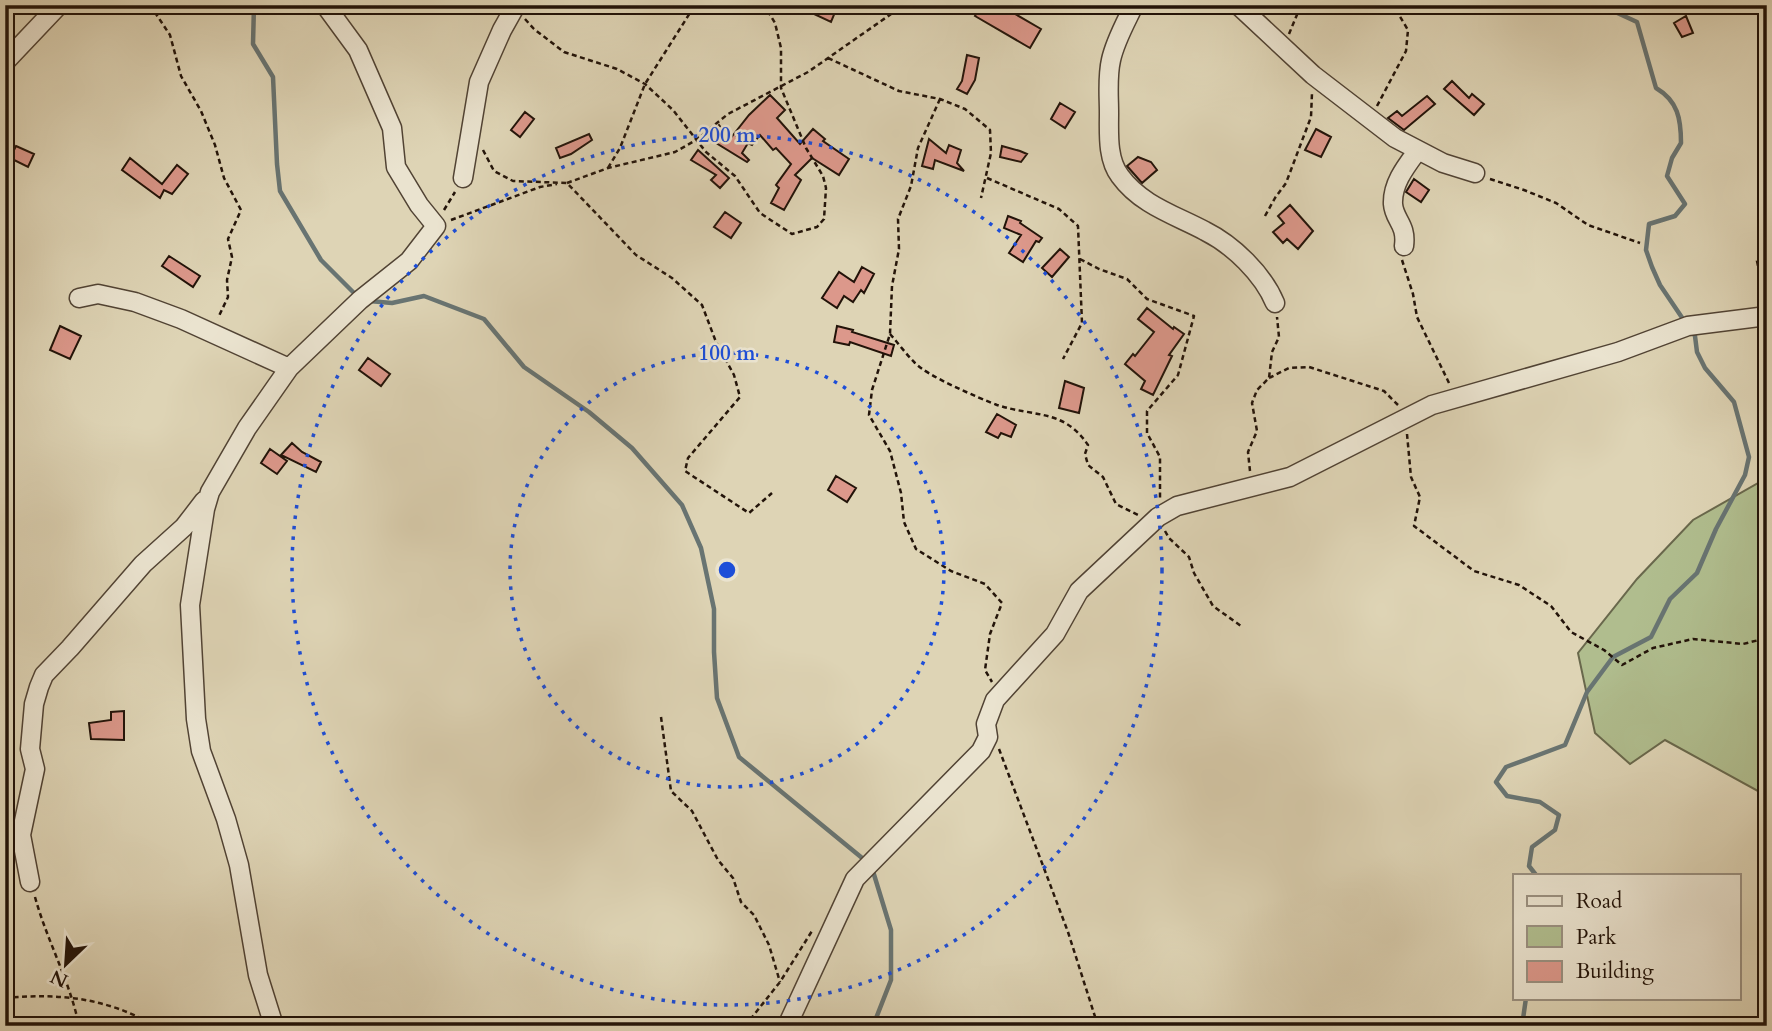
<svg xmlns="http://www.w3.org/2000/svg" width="1772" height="1031" viewBox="0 0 1772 1031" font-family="Cardo,serif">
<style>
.green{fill:#b0bd8e;stroke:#69684c;stroke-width:2}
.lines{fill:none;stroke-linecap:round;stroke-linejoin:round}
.stream{stroke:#687472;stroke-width:4.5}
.building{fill:#dc988b;stroke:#221309;stroke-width:2}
.minor-casing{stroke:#514334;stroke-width:21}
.path{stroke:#221309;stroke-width:2.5;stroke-dasharray:5 3.5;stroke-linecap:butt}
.minor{stroke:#eae3cf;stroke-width:18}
.ring{fill:none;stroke:#1d4ed8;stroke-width:3.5;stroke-dasharray:3.5 7}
.centre{fill:#1d4ed8;stroke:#eae3cf;stroke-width:3.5}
.ring-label{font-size:21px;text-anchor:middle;font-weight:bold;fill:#1d4ed8;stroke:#eae3cf;stroke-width:5;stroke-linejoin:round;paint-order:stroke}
</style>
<rect width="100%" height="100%" fill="#ded4b5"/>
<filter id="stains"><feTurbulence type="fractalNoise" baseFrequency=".00286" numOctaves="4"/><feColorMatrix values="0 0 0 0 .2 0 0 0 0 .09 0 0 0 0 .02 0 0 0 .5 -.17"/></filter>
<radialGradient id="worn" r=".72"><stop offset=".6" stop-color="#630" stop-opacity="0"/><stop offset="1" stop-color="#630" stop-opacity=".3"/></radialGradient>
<path class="green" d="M1767,478V796L1665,740L1630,764L1595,733L1578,653L1637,579L1693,520Z"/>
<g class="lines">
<path class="stream" d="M254,5L253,44L273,77L277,164L280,191L321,260L358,297
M1600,5L1637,22L1656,88C1678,101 1681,119 1681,143L1672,158L1667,176L1685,204L1675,216L1649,224L1646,250L1652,267L1660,285L1685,322
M369,301L392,303L424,296L484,319L524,367L589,412L632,448L682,505L701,548L714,609V652L717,698L739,757L867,862
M872,868L891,930V980L873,1026
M1536,875L1529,866L1532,847L1555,830L1559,815L1540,802L1507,796L1496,782L1506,767L1565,745L1587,692L1613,657L1651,637L1670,599L1697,573L1716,529L1745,475L1749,457L1734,402L1705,368L1697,352L1695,336L1692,332
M1522,1026L1526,998"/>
</g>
<path class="building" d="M818,5H838L831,22L814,14Z
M982,5H1013L1010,11L1041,29L1030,48L975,16Z
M1686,16L1693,33L1682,37L1674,23Z
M967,55L979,58L975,80L967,94L957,89L962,81Z
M1452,81L1469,98L1472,94L1484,104L1474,115L1444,89Z
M770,95L785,110L777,118L800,144L813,129L825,139L823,141L849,159L839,175L812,158L795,175L801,180L784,210L771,203L779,188L776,185L791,164L776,148L773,150L760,135L752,145L748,143L742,153L749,160L747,162L708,138L719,125L730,139L749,115Z
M1427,96L1435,104L1404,130L1388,118L1397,111L1402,116Z
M1060,103L1075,112L1065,128L1051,119Z
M525,112L534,119L520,137L511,130Z
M1316,129L1331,137L1321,157L1305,150Z
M589,134L592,140L571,154L560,158L556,148Z
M929,139L946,153L949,145L961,150L957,163L964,171L935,160L933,169L922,166Z
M16,146L34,154L28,167L10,158Z
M1002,146L1020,151L1027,154L1021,162L1000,157Z
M698,150L729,178L720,188L711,180L716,175L691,160Z
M1138,157L1151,162L1157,170L1142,183L1127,166Z
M130,158L162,184L177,165L188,174L172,194L164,190L160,198L122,170Z
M1414,179L1429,190L1421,202L1406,192Z
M1290,205L1313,231L1298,249L1287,239L1283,243L1273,232L1284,223L1278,216Z
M725,212L741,223L731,238L714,227Z
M1008,216L1021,221L1020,223L1042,238L1039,242L1036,241L1023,262L1009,253L1021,235L1004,228Z
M1060,249L1069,257L1052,277L1042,268Z
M169,256L200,276L193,287L162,266Z
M862,267L874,274L864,293L861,290L853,302L844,296L837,308L822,298L839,272L854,282Z
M1147,308L1173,329L1174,327L1184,334L1169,355L1172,356L1153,395L1141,389L1145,381L1125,364L1133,354L1135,356L1154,332L1138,319Z
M60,326L81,336L70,359L50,350Z
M837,326L853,330L852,332L894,345L891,356L850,342L849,345L834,342Z
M368,358L390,374L381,386L359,370Z
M1065,381L1084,388L1079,413L1059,408Z
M997,414L1016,425L1011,437L1001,433L998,438L986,432Z
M292,443L302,452L321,462L316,472L281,455Z
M270,449L287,461L277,474L261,463Z
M836,476L856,488L847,502L828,490Z
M124,711V740L91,739L89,723L111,720V712Z"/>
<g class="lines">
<defs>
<path id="minor" d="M1134,5C1126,22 1115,41 1111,60C1107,77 1109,96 1109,113C1109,133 1107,159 1120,176C1141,205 1175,215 1205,231C1233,245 1263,274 1275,303
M1238,5L1313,75L1395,138L1443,163L1475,173
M5,62L59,5
M463,178L479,82L502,30L516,5
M1404,246C1407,224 1394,220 1393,204C1392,183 1407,165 1418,150
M79,298L98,294L135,302L181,319L289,368
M30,882L21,835L35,769L30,749L34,704L39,687L44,675L70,648L143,564L184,527L204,501
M274,1026L258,975L239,865L226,819L201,751L196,719L190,605L205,509L210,492L247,428L289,368L360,300L409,261L436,226L419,205L396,167L392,128L358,50L325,5
M787,1026L855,879L981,751L988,737L986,724L995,700L1055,634L1079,591L1158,517L1177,506L1290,477L1432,405L1618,352L1688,326L1767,316"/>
</defs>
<use href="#minor" class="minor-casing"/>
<path class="path" d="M150,5L170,35L181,76L201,111L215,145L224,178L241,210L228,239L232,257L227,280L228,297L218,318
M1766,5L1767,6
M525,19L534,29L564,52L617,69L645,84L673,110L706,152L735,176L760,213L792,234L817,227L824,219L826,188L823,176L806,148L781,88V48L775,23L764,5
M1289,34L1301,5
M828,58L899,91L940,99L965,109L990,130L991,153L981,198
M940,99L918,148L911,186L898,219L899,249L892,286L890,334L872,390L869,415L890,451L901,493L904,522L916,549L951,571L985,584L1002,603L990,634L985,670L992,682
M1377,106L1406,51L1408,30L1393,5
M483,150L494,171L513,181L567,183L636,255L672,278L702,305L716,342L734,375L740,397L688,458L685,471L749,513L772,493
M608,168L620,148L645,84L695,5
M1767,169V186
M987,178L1059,209L1078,226L1082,323L1063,359
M1490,179L1524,190L1556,203L1588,225L1640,243
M567,183L608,168L675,152L696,140L728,114L808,72L904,5
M444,210L455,192
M1265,216L1275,198L1286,183L1311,117L1312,93
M451,220L540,187L557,184
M1080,259L1099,269L1127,279L1147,299L1194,316L1178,375L1147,411V433L1160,457V498
M1402,260L1413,294L1417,317L1449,383
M1765,299L1757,261L1767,232
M890,334C898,343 906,354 915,363C927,376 979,398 997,405C1034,417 1064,409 1088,445L1085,454L1088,465L1103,477L1116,504L1138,515
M1269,378L1289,368L1309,367L1384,391L1398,405
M1407,434L1411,477L1420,497L1414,526L1474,571L1519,585L1551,606L1571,632L1604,650L1622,665L1653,648L1693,639L1743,644L1767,638
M1250,471L1248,452L1257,431L1252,403L1257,390L1269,378L1272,352L1279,337L1277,317
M1165,531L1169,538L1189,557L1194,573L1213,606L1241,626
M661,717L671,791L692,811L718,860L733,878L741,902L754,915L769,945L780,982
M999,749L1068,932L1098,1026
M35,897C47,941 70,981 79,1026
M5,998C62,993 106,998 156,1026
M745,1026L780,982L812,931"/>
<use href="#minor" class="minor"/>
</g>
<g class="ring">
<circle cx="727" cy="570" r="217"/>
<circle cx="727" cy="570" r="435"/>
</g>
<circle cx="727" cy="570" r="10" class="centre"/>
<g class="ring-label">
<text x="727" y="142">200 m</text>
<text x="727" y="360">100 m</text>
</g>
<rect width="1772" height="1031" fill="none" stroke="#ded4b5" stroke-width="28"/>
<rect x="7" y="7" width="1758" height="1017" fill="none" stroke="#221309" stroke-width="3.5"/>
<rect x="14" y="14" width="1744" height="1003" fill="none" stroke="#221309" stroke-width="2"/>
<rect x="1513" y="874" width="228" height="126" fill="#eae3cf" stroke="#9a9080" stroke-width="2"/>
<rect x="1527" y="896" width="35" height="10" fill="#eae3cf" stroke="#9a9080" stroke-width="2"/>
<text x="1576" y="908" font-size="21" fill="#221309">Road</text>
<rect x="1527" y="926" width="35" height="21" fill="#b0bd8e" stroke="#9a9080" stroke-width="2"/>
<text x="1576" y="944" font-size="21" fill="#221309">Park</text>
<rect x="1527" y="961" width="35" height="21" fill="#dc988b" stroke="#9a9080" stroke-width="2"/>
<text x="1576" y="978" font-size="21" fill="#221309">Building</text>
<g transform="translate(66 964) rotate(205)" stroke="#eae3cf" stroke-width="5" paint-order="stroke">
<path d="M0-5L12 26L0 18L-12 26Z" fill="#221309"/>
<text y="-10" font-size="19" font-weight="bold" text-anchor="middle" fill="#221309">N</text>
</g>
<rect width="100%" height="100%" filter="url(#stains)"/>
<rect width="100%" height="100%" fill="url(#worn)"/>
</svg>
